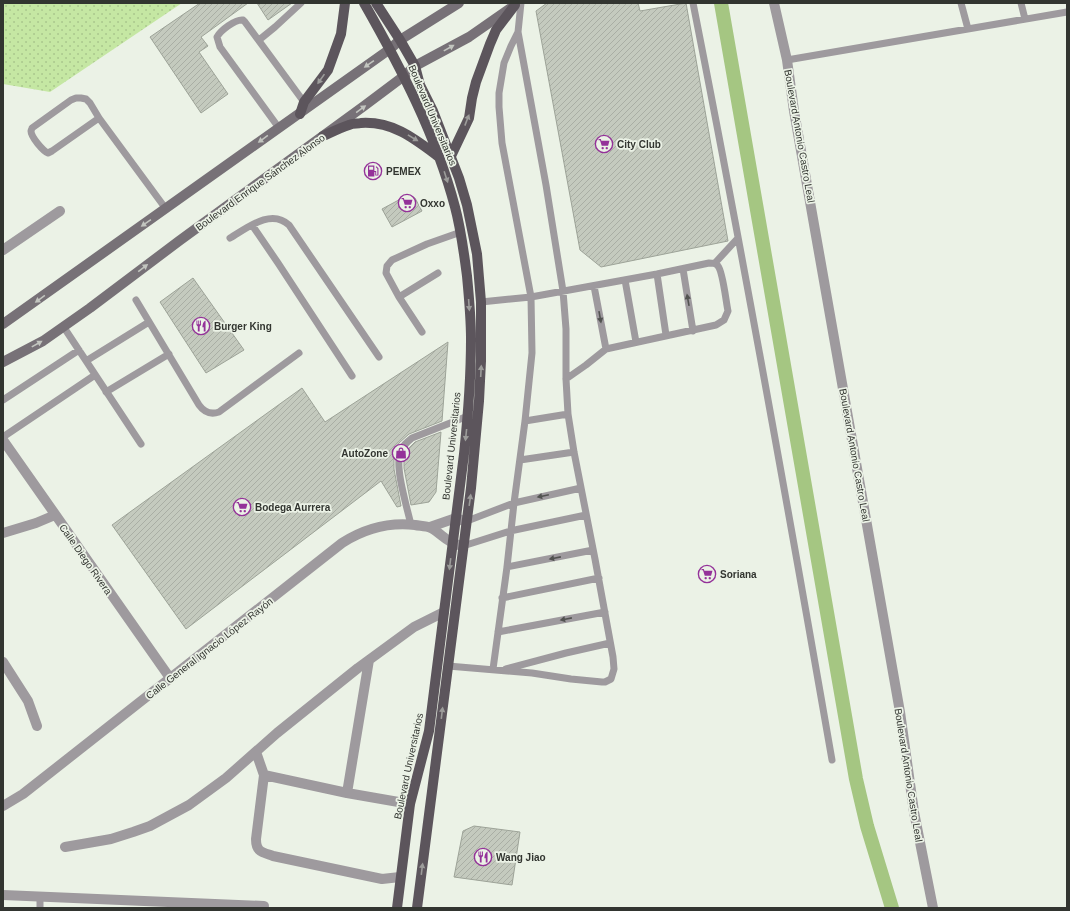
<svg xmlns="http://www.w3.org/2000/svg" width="1070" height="911" viewBox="0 0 1070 911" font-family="Helvetica,sans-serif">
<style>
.park{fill:url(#park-dots)}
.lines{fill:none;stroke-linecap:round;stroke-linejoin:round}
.canal{stroke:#a5c682;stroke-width:14}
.building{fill:url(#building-hatch);stroke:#9da398}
.lane{stroke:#9e9a9e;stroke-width:7}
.street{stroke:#9e9a9e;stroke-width:10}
.secondary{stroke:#777177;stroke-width:10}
.primary{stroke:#5c555c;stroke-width:10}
.oneway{fill:#c2c5bf}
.oneway2{fill:#9c9c9a}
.oneway3{fill:#525351}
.labels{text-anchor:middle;stroke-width:3.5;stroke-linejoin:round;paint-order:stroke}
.street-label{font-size:10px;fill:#323530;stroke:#ebf2e6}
.poi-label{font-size:10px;font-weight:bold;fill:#323530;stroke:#ebf2e6;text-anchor:start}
</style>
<defs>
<pattern id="park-dots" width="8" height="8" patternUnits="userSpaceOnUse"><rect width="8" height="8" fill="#c5e7a3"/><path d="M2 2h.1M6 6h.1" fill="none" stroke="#aac78d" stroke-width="1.8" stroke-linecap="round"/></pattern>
<pattern id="building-hatch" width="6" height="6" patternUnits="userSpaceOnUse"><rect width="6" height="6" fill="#c4cabe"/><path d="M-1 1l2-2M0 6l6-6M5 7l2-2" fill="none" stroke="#a9aea4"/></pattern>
</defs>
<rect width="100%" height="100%" fill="#ebf2e6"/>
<path class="park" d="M3,3H182L50,92L3,84Z"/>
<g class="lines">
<path class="canal" d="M721,3L856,779L867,826L892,908"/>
</g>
<path class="building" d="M200,3H248L201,37L208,46L199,52L228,94L201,113L150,37Z
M257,3H292L268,20Z
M547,3H638L640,11L686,3L728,241L601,267L580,250L536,11Z
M408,195L415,198L422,211L392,227L382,209Z
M193,278L244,350L206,373L160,302Z
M448,342L442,421L409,434L399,443L395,451L394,459V469L401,506L397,507L381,481L186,629L112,525L302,388L325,422Z
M441,432L436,492L429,502L411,505L404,468V460L405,452L415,442Z
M474,826L520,832L512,885L454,877L463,831Z"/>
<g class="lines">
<path class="lane" d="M693,3C743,255 788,507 832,760
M961,3L968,29
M1021,3L1025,19
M518,32L521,3
M259,40L275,27L301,3
M787,60L1067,12
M99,118L52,151L48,153C43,151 31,137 31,131C31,130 32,129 32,128L71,100L76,98H81L86,99L90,103L99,118L166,209
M279,128L220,47L217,37C220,31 235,19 243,20L245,22L304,102
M252,225L278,263L352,376
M230,238C247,228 271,208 289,225L379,357
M715,263L738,238
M683,269L693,331
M438,273L399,297L386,273L387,266L392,260L427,244L461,232
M657,274L666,335
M625,280L636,342
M594,286L606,349
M399,297L422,332
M136,300L199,405C204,412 210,415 219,412L299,353
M481,302L531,297L657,274L709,263C713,263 716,263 718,266C723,272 726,302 728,311L724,320L716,325L606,349L586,365L566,379
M63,326L141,444
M86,361L149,322
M106,392L169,354
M3,400L79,350
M525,421L568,414
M3,437L95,375
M520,460L574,452
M467,521L514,503L581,488
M411,525C407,507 395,469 400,453C402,446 407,442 412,438L468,416
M463,546L510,531L586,515
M507,567L593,550
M502,598L599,578
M498,632L605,612
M448,666L532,673L571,679L602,682H605L611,679L614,669L613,657L595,559L574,452L568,414L566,379V329L563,291L546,185L518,32L511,46L504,63L499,93V107L502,143L531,297L532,353L525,421L514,503L507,567L493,669
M506,669L566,653L610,643
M40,908V896"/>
<path class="street" d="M774,3L787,60L794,111L900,712L914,812L933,908
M3,250L60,211
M3,440L170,678
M430,527L456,518L464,521
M3,533L36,523L55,515
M3,662L28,701L37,726
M256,752L264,775L256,839C256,852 262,852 273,856L382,879L400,877
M264,775L347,793L369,660
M347,793L410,804
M3,806L23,794L342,543C364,529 389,522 415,525C420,526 426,526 431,528C441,533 447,543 459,545
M65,847L111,839L133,832L150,826L189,805L226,778L277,733L358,668L414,627L444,612
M3,895L264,906"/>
<path class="secondary" d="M3,324L390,49L400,40L459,3
M3,362L43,341L90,308L179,241L364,106L404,76L415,66L469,37L512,7"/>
<path class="primary" d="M364,3C401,68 436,135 455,207C461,229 464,253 467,276C469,297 471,318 471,339C471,377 468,416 464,454L429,731L410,804L397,908
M376,3L400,40L415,66L420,85L433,111L459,178L467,205L477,254L481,302V361L479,401L471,488L417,908
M300,114L304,102L328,70L341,34L345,3
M323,136C332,132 340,128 349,125C353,123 357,124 361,123C393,121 415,139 439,157
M451,156L469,118L472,98L476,82L490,44L496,30L515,5"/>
</g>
<defs><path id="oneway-solid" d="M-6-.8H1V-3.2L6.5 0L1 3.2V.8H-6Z"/></defs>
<g class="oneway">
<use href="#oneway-solid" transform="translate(449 48) rotate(-29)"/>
<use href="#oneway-solid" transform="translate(369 64) rotate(145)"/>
<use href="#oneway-solid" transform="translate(361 109) rotate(-36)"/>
<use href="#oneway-solid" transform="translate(263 139) rotate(144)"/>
<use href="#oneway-solid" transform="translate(146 223) rotate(145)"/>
<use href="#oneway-solid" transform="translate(143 268) rotate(-37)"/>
<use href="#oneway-solid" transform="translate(40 299) rotate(144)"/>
<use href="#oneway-solid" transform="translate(37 344) rotate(-29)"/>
</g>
<g class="oneway2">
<use href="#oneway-solid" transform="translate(321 79) rotate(125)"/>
<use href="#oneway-solid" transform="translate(467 120) rotate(-69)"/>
<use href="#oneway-solid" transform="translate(413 138) rotate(31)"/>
<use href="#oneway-solid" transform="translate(446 177) rotate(72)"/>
<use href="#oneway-solid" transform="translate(469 305) rotate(86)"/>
<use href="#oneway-solid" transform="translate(481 371) rotate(-87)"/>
<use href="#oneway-solid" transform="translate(466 435) rotate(96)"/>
<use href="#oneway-solid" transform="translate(470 500) rotate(-82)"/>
<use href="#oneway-solid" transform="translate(450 564) rotate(97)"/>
<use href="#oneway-solid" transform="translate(442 713) rotate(-83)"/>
<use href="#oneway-solid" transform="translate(422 869) rotate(-83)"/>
</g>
<g class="oneway3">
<use href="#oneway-solid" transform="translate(688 300) rotate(-100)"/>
<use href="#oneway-solid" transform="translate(600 317) rotate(80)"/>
<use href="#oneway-solid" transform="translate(543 496) rotate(168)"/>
<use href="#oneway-solid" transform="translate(555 558) rotate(169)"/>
<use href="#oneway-solid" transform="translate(566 619) rotate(169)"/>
</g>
<defs>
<symbol id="supermarket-ring" viewBox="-11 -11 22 22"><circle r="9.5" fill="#ebf2e6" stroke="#943299" stroke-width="1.5"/><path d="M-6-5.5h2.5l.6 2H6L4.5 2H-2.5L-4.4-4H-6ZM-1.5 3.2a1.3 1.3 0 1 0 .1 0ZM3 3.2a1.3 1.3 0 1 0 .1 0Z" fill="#943299"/></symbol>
<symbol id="fuel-ring" viewBox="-11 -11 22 22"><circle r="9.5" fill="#ebf2e6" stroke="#943299" stroke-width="1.5"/><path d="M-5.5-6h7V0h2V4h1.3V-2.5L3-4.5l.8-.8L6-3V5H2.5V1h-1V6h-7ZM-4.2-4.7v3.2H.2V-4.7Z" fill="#943299"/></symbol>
<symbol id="restaurant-ring" viewBox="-11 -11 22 22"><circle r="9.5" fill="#ebf2e6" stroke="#943299" stroke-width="1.5"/><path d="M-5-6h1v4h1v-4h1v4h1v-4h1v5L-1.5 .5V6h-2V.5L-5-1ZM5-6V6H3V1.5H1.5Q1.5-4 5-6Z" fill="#943299"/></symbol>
<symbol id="shop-ring" viewBox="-11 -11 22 22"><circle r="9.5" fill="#ebf2e6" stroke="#943299" stroke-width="1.5"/><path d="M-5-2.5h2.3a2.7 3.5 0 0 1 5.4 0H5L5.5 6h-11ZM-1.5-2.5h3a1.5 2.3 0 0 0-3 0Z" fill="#943299"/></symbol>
</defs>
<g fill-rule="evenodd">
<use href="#supermarket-ring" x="594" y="134" width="20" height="20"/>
<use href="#fuel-ring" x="363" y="161" width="20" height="20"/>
<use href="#supermarket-ring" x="397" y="193" width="20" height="20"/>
<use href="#restaurant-ring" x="191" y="316" width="20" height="20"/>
<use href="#shop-ring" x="391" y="443" width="20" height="20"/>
<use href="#supermarket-ring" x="232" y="497" width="20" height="20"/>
<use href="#supermarket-ring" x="697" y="564" width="20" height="20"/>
<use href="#restaurant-ring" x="473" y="847" width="20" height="20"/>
</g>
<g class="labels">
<g class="street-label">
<text transform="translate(433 115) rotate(67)" y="4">Boulevard Universitarios</text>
<text transform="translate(800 136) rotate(80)" y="4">Boulevard Antonio Castro Leal</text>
<text transform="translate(260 182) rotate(-36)" y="4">Boulevard Enrique Sánchez Alonso</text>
<text transform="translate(451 446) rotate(-84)" y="4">Boulevard Universitarios</text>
<text transform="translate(855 455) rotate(80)" y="4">Boulevard Antonio Castro Leal</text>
<text transform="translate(86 559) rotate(55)" y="4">Calle Diego Rivera</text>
<text transform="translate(209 648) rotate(-38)" y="4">Calle General Ignacio López Rayón</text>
<text transform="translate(408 766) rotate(-78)" y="4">Boulevard Universitarios</text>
<text transform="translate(909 775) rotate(81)" y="4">Boulevard Antonio Castro Leal</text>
</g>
<g class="poi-label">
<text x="617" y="148">City Club</text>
<text x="386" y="175">PEMEX</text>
<text x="420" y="207">Oxxo</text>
<text x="214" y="330">Burger King</text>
<text x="388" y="457" text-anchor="end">AutoZone</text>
<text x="255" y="511">Bodega Aurrera</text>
<text x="720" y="578">Soriana</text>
<text x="496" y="861">Wang Jiao</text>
</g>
</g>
<rect width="1070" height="911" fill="none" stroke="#323530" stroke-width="8"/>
</svg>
